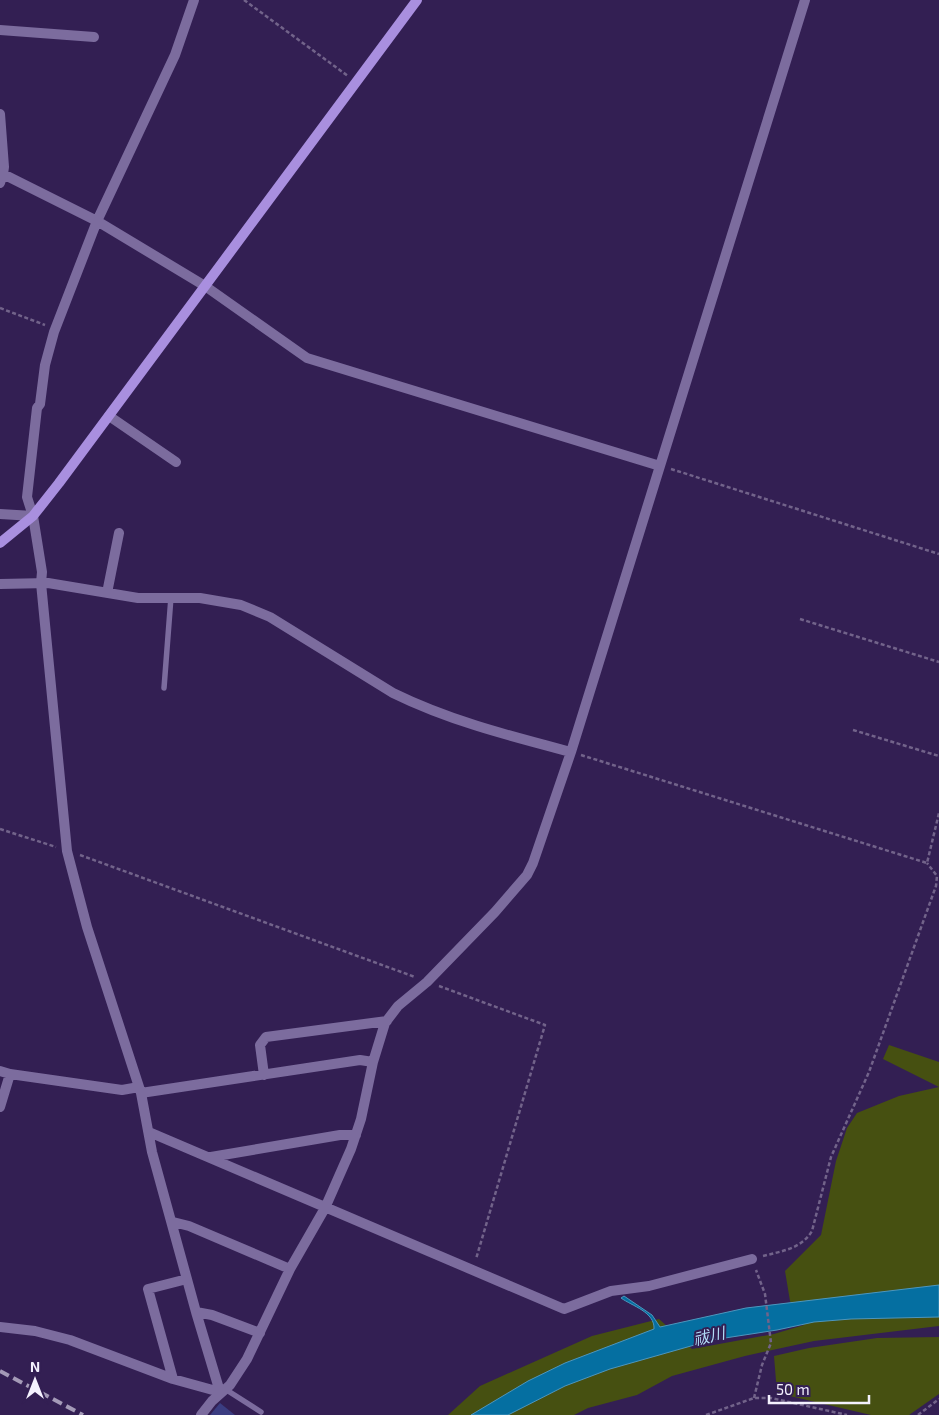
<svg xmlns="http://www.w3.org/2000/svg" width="939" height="1415" viewBox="0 0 939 1415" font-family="'Exo 2','Noto Sans JP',sans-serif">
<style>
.green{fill:#465011}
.water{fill:#056fa1;stroke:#4d96bd}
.building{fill:#3a3c81;filter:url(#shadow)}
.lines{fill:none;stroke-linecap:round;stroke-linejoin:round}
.path{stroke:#72638a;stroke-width:2.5;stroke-dasharray:4 2.5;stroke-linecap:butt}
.lane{stroke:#7c6c9e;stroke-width:5.5}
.street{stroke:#7c6c9e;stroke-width:10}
.secondary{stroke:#a98fdf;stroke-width:10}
.rail{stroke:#a49ab7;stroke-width:4;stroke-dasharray:10 5;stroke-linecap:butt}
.labels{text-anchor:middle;stroke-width:4;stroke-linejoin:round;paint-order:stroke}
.water-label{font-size:16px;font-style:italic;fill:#b2dbf6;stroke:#331f53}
</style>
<defs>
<filter id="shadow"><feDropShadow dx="4.5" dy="4.5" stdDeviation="0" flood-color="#0009"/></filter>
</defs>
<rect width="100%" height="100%" fill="#331f53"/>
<path class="green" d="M889,1045L939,1062V1326L814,1341L745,1356L672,1376L637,1395L588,1408L574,1415H448L480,1386L592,1336L659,1319L692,1349L774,1334L804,1325L790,1301L785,1271L821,1235L836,1161L847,1128L857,1113L899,1096L939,1087L883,1059Z
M939,1337V1394L909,1415H871L777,1393L774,1356L809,1348L877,1338Z"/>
<path class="water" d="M939,1285V1317L851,1319L814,1322L777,1330L712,1340L610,1369L565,1386L508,1415H471L528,1381L565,1363L654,1329C655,1312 632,1306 621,1298L624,1296L652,1315L660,1327L746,1308Z"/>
<path class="building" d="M220,1403L235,1415H210Z"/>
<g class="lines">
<path class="path" d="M244,0L348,76
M0,308L45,325
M671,469L939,554
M800,619L939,662
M853,730L939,756
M581,755L927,863L939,813
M0,829L56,847
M80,855L415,977
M439,986L545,1025L476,1259
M763,1256C782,1251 801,1249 812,1231L831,1157L869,1072L936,886L937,876L927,863
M754,1398L762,1365L771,1343L765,1294L756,1270
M706,1415L754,1398H771L847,1415
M918,1415L939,1399"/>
<path class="lane" d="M164,688L171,597
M225,1389L261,1412"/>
<path class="street" d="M194,0L175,55L97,221L54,332L45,365L40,404L37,408L27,497L33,516L42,572L41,583L67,851L87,927L141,1093L152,1152L196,1312L220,1392
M0,30L94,37
M0,114L4,167L3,174L0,183
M3,174L97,221L205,286L307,358L660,466
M109,416L176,462
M0,514L33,516
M0,584L48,583L138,598H200L241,605L270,617L393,693C450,721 510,736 571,752
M107,593L119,533
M0,1071L10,1074L122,1090L139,1087
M264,1075L260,1045L266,1037L387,1021
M141,1093L360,1060L373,1062
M0,1107L10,1074
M149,1132L564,1309L611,1291L649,1286L752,1259
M211,1157L340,1135H356
M173,1222L189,1226L290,1269
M196,1312L212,1315L260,1333
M0,1327L35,1331L70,1340L173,1379L220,1392
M173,1379L148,1289L187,1279
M201,1415L212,1401L230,1385L247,1359L290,1269L325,1208L351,1149L361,1119L373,1062L385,1023L398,1006L427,982L495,912L527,875L533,863L571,752L805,0"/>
<path class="secondary" d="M0,543L33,516L59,483L417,0"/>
<path class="rail" d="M0,1371L83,1415"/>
</g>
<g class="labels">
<g class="water-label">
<text transform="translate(709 1336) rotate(-13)" y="6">祓川</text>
</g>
</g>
<g transform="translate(35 1380)" stroke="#331f53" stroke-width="4" paint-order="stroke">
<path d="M0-4L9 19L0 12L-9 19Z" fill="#f4f1fe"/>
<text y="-8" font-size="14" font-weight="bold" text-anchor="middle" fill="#f4f1fe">N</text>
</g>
<path d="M769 1395v8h100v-8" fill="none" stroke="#f4f1fe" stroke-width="2.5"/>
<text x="776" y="1395" font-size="15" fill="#f4f1fe" stroke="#331f53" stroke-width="4" paint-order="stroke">50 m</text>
</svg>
